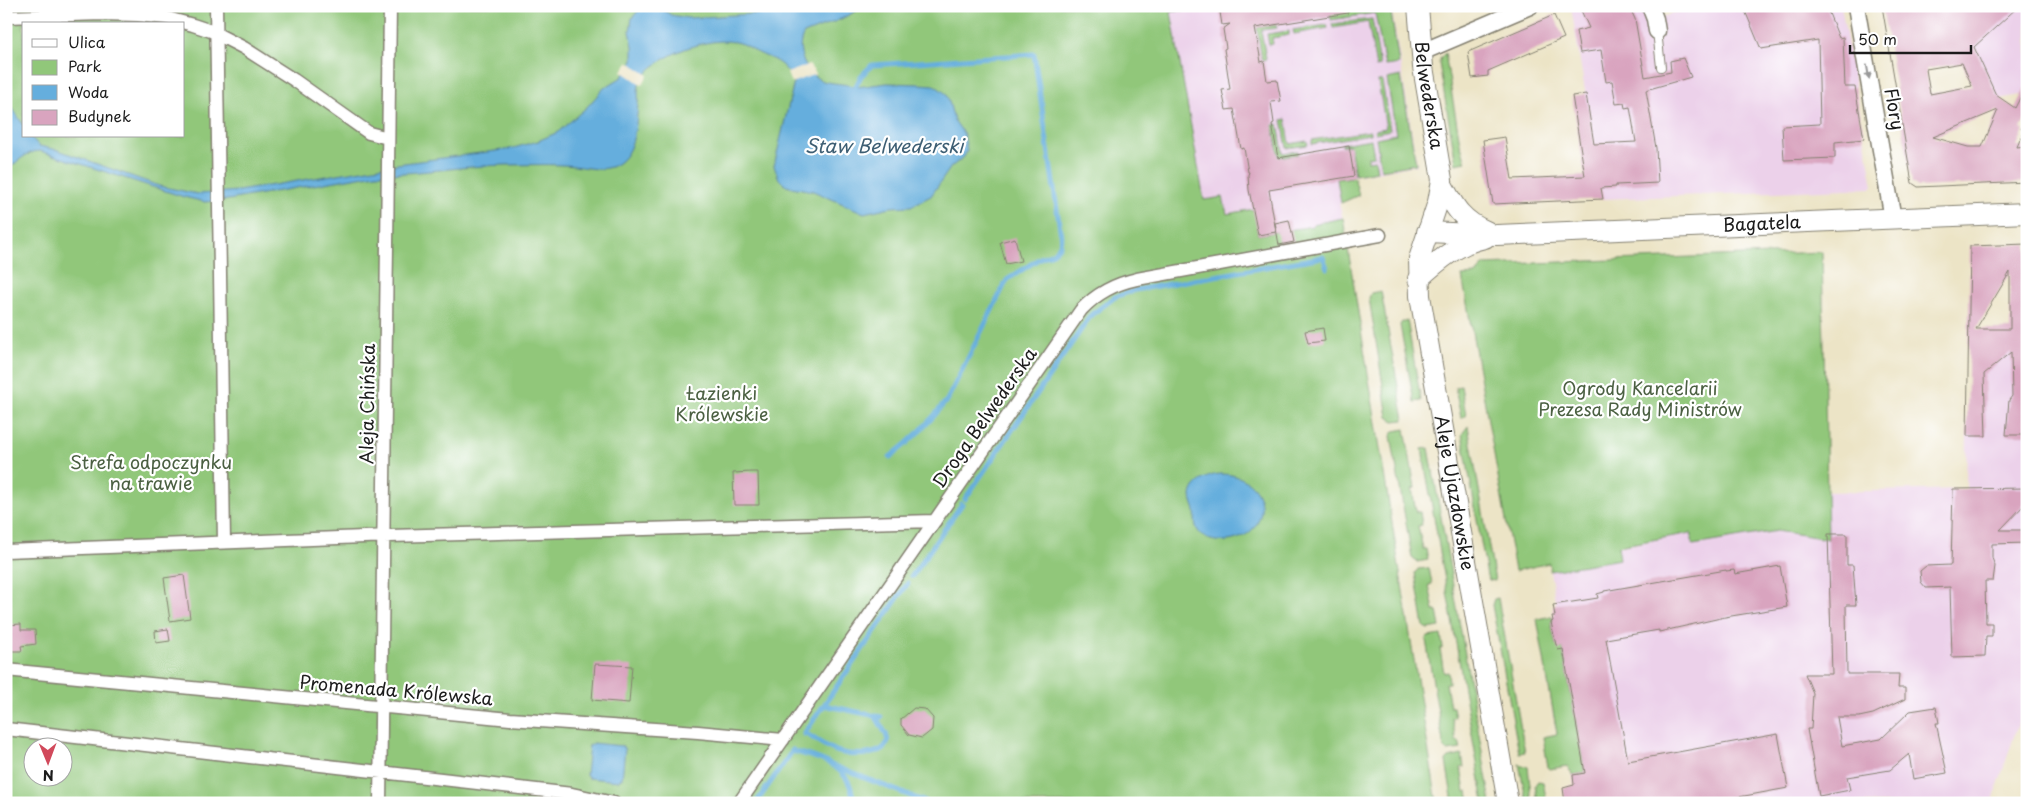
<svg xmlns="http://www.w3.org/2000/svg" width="2033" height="809" viewBox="0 0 2033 809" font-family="'Playpen Sans',sans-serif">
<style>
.built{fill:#ecd1ea}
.green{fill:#91c77a;stroke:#56724b;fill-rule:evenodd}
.water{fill:#65aedd;stroke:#40657c}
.pier{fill:#ece4c6}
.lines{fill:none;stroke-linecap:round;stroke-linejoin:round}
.stream{stroke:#65aedd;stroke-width:5}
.building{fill:#d9a4bf;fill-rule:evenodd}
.service-casing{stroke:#848071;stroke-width:10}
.pedestrian-casing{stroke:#848071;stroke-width:15}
.minor-casing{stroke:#848071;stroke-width:19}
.tertiary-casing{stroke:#848071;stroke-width:22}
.service{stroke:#fff;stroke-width:8}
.pedestrian{stroke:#fff;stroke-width:12}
.minor{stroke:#fff;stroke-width:16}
.tertiary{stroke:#fff;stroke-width:20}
.oneway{fill:#999}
.labels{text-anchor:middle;stroke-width:4.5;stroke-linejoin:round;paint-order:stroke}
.street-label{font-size:18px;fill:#1c1c1c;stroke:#fff}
.park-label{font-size:18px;fill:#4b6042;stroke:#fff}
.water-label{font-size:19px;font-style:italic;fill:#3d5e73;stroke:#fff}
</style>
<rect width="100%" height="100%" fill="#fff"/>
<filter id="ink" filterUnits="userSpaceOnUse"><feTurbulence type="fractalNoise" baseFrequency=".02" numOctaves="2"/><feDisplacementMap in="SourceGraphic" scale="10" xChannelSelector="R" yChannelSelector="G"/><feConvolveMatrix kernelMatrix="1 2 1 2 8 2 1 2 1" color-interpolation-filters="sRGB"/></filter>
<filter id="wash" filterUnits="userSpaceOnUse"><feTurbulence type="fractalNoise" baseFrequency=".0096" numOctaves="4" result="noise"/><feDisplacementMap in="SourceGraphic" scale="20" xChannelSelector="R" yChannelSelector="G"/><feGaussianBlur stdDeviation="1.12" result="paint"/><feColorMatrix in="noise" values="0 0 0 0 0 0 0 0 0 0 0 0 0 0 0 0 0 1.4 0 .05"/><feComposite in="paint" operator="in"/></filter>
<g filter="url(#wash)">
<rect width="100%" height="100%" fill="#ece4c6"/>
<path class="built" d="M1124,6H1391L1417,165L1337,179L1341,203L1339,204L1343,219L1313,224V226L1258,235L1253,209L1219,215L1173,214Z
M1573,6H1657L1662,17L1698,6H1841L1873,186L1872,188L1603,199L1571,7Z
M1955,6H2027V84L2021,95L1998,99Z
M2027,326V697L1992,803H1565L1563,788L1574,785L1572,771L1567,766L1562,767L1537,619L1554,616L1553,605H1556L1550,571L1620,559L1618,547L1691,533L1693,545L1777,531L1828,539L1827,492L1966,489L1968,381Z"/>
<path class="green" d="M6,6H1206L1171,12L1204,200L1223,197L1227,214L1254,209L1258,235L1313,226V224L1343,218L1437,803H6ZM24,24H184V136H24ZM32,746H62V776H32Z
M1330,6H1390L1399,64L1385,66L1375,13L1331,20Z
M1372,19L1380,66L1376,67L1368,22L1333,28L1332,24Z
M1276,25L1277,28L1261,30L1266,59L1262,60L1257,28Z
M1327,25L1328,28L1294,34L1293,30Z
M1289,31V35L1272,38L1273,44L1269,45L1267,34Z
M1445,53L1460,143L1466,162L1456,164L1439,63L1441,57Z
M1401,76L1416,164L1381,170L1376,138L1396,134L1387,79Z
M1378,81H1382L1390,130L1375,133L1374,130L1386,128Z
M1286,119L1290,144L1307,141L1308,145L1287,148L1282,120Z
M1278,124L1283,153L1298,151V154L1279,157L1273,125Z
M1370,131V134L1312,144V140Z
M1371,139L1374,156L1368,157V161L1375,160L1377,171L1355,175L1350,145L1342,146V144Z
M1354,177L1359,195L1341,203L1337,179Z
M1822,252L1828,539L1777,531L1693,545L1691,533L1618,546L1620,559L1550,571L1549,563L1515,571L1462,276L1476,275L1483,265Z
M1381,291L1404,420L1394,421L1388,417L1369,298L1371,293Z
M1407,320L1421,401L1414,402L1400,325L1402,322Z
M1461,386L1466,415L1461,418L1455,387Z
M1468,426L1495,581L1489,580L1487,576L1462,434Z
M1405,429L1415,488L1412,489L1416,512H1420L1422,525L1418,526L1423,549H1426L1428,560L1417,562L1412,558L1391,436L1394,431Z
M1429,448L1491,803H1484L1422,449Z
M1429,568L1432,584L1429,585L1434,611H1437L1440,627L1428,629L1424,627L1415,573L1418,569Z
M1498,598L1525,752L1519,753L1492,605L1494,599Z
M1552,616L1553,621L1551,622L1556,645L1563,649L1585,773L1573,775L1567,766L1550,769L1548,767L1543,737L1557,734L1537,619Z
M1441,635L1443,648L1440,649L1444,673L1448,672L1449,683H1446L1450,707H1453L1455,717L1452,718L1456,741H1459L1461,749L1448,751L1444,748L1426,640L1428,637Z
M1462,755L1464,767L1461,768L1465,792L1468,791L1470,803H1453L1446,761L1449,758Z
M1519,764L1528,767L1532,803H1527Z
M1538,781L1543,782L1547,803H1538L1535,785Z"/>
<path class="water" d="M652,6L661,8L671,15L688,18L767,13H809L830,6H866L839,20L804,34C794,49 806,75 823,81C833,84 844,83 855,87V89L857,87L887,83L920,84L934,85L944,92L948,98L954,120L964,134L967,151L964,157L951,167L931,196L911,206L891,207L864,213L813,191L786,186L779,179L774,166L794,82C781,56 769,61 748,47C721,29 650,55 639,85C637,91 639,98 638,104C636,125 635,158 611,167C596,172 578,165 562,165C544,164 524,165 505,165C462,166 419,174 376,174L228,200L205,202L184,197L40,151C27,151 15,163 6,172V98L24,126V136H30L39,146L58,150L159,186L198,194L238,191L397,164L510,149L538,141L558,132L587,107L604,88L622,77L633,60V46L630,31L632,18L640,9Z
M1220,474C1271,474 1276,534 1228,541C1216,543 1199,539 1196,526C1194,521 1196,516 1195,511C1194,506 1191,501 1191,496C1192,482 1209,475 1220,474Z
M592,743L623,746V748L625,749L622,779H620L619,781L588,778V776H586L589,745H592Z"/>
<path class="pier" d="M629,62L648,75L642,85L622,71Z
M809,65L816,74L791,83L787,73Z"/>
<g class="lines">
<path class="stream" d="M852,94L861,76L872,65L1034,54L1061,236L1060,245L1053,253L1040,258L1007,280L947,400C931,421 911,441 890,457
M965,499L1091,315L1115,297L1135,290L1323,257L1327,268
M912,576L962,504
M824,705L881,717
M805,733C815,739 828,749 839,752C853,756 883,757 888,741L886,734L876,717
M804,734L908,583
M792,751C822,759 853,766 853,803
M837,767L928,803
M756,803L793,750"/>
</g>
<g id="blocks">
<path class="building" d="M1219,6H1347L1348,13L1255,28L1261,62L1264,61L1267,81L1277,80L1278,86L1281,101L1271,102L1274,123L1272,124L1278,158L1349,146L1354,176L1269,190L1276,232L1258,235L1249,190L1248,175L1249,172H1248L1244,148L1241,149L1234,109L1226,110L1222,90L1230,89L1224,49L1226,48L1223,29L1230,24L1222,25Z
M1579,6H1629L1635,19L1645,77L1671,72L1670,61L1683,58L1691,77L1646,90L1656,148L1658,183L1616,185V187L1601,188L1603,199L1493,204L1483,140L1505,137L1512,179L1585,176L1572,96L1586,94L1594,144L1636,142L1630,107L1625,108L1624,103L1616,104L1612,81L1606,82L1601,50L1580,53L1576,31L1589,28Z
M1743,6H1826L1839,38L1843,37L1845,87H1855L1864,139L1835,142V158L1784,160L1782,126L1820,124L1818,40L1761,49Z
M1882,6H2019L1974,47L1996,95L2015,108L2027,84V116L2021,129L2024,130L2017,147L2025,146V149H2027V182L1918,187L1912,183ZM1962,63L1972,86L1930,94L1926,69ZM1998,110L1982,147H1968L1933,137Z
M1554,15L1564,38L1488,71V76L1472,78L1468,52Z
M1289,220L1294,242L1279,245L1275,223Z
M1015,238L1021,261L1006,264L1000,242Z
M2027,244V435H2006L2009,400L2012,396L2011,352L1984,374L1986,436H1967L1970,246ZM2010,272V329H1976Z
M1323,328L1325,341L1308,343L1305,331Z
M751,472H758L759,505H734L733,473Z
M2027,488V502L2000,530H2027V543L1992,544V558L1995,566L1993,581H1985L1986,623H1992V636H1986L1985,656L1952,657L1950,587L1926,588L1921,582L1920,571L1926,566L1951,565L1953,489Z
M1828,534H1847V565H1853L1856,605H1846L1847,674H1899L1898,688H1905V699L1873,714L1859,717H1837L1842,746L1881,739L1910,711L1936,707L1939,723H1936L1947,773L1913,779L1909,754L1890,770L1847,777L1850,790L1819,796L1807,729H1811L1813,693L1805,674H1832Z
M1780,566L1787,607L1725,617L1659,632V630L1606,639L1628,761L1778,734L1788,788L1706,803H1565L1563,788L1574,785L1573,775L1585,773L1563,649L1558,650L1557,645H1556L1551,622L1553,621L1552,616H1555L1553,605L1598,598L1597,594L1604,592V591L1726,570V571L1734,570L1735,574Z
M184,575L190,618L170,621L164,578Z
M21,624V630H35L36,644L21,646L22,651H6V625Z
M168,629L170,641L156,643L155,631Z
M595,664L632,666L629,703L592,700Z
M914,708L925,709L933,718L932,730L922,738L909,735L901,725V719Z"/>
</g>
</g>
<g filter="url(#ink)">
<use href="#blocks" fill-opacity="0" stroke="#848071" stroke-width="1"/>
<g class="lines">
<defs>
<path id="service" d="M1657,31L1661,67"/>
<path id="pedestrian" d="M216,6L224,542
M6,17L102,14L138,15L167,18L193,25L211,31L244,48L294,80L369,133L388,138
M6,551L390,536L935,521
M6,670L510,719L698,732L783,740
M6,729L572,794L614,803
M380,803L390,6
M739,803L1081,310C1097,293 1114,284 1137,279L1380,235"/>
<path id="minor" d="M1650,6L1655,19L1657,31
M1856,6L1893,219
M1422,52L1530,6"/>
<g id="tertiary">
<path id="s1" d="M1418,6L1423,67L1442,180L1438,202L1419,259L1420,296L1508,803"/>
<path d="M1442,184C1455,208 1462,221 1488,232"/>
<path id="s2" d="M1427,232L1497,235L2027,213"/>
<path d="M1418,279C1438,261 1458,243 1485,238"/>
</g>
</defs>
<use href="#service" class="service-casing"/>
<use href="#pedestrian" class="pedestrian-casing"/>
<use href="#minor" class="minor-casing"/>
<use href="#tertiary" class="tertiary-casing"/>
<use href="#service" class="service"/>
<use href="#pedestrian" class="pedestrian"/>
<use href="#minor" class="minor"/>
<use href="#tertiary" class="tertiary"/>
</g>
<defs><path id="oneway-solid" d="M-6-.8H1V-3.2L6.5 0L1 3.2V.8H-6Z" transform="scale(1.25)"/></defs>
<use class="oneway" href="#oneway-solid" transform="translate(1868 72) rotate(80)"/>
</g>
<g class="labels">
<g class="street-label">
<text dy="6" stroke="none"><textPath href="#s1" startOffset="90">Belwederska</textPath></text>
<text transform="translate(1894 109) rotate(80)" y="6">Flory</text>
<text dy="6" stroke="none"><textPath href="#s2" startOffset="335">Bagatela</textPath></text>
<text transform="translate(368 404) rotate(-89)" y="6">Aleja Chińska</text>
<text transform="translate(985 418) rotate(-55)" y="6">Droga Belwederska</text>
<text dy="6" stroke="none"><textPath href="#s1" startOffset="495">Aleje Ujazdowskie</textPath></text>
<text transform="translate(396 691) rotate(5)" y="6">Promenada Królewska</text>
</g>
<g class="park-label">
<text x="1640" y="395">Ogrody Kancelarii<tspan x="1640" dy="21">Prezesa Rady Ministrów</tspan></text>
<text x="722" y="400">Łazienki<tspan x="722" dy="21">Królewskie</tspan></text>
<text x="151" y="469">Strefa odpoczynku<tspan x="151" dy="21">na trawie</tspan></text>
</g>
<g class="water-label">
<text x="884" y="153">Staw Belwederski</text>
</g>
</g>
<rect width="2033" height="809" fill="none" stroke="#fff" stroke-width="25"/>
<rect x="22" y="22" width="162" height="115" fill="#ffffff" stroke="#a4a4a4"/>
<rect x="32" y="39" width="25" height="8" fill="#ffffff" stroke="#a4a4a4"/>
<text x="68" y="48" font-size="15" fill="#1c1c1c">Ulica</text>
<rect x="32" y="60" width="25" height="15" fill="#91c77a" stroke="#a4a4a4"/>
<text x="68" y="72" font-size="15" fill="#1c1c1c">Park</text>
<rect x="32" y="85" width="25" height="15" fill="#65aedd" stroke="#a4a4a4"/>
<text x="68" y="98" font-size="15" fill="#1c1c1c">Woda</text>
<rect x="32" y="110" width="25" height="15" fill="#d9a4bf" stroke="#a4a4a4"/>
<text x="68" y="122" font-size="15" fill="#1c1c1c">Budynek</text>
<g transform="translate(48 762) rotate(179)"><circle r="24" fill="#ffffff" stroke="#a4a4a4"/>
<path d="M0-4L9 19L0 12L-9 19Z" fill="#d1495b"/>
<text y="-8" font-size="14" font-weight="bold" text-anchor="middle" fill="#1c1c1c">N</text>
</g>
<path d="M1850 45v8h121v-8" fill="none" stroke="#1c1c1c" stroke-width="2.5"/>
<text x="1858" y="45" font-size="15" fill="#1c1c1c" stroke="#ffffff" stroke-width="4" paint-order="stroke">50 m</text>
</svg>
